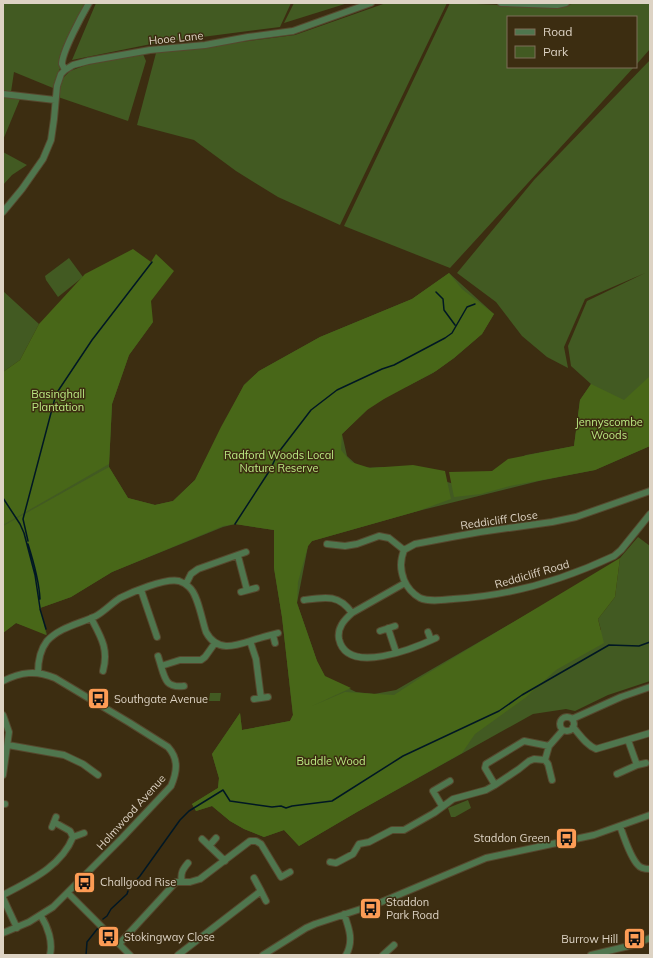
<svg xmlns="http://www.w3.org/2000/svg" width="653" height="958" viewBox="0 0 653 958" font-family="Mulish,sans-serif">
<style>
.green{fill:#425a22}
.forest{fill:#486718}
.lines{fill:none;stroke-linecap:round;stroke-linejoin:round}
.stream{stroke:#001724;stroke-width:1.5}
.minor-casing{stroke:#56482e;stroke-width:8}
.minor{stroke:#4f764e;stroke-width:6}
.labels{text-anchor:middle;stroke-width:3;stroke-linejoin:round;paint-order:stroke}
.street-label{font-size:11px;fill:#ddd3c4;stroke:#3c2d11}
.park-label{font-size:11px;fill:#bbea82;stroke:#3c2d11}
.poi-label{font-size:11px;fill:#ddd3c4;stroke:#3c2d11;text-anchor:start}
</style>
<rect width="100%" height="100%" fill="#3c2d11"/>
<path class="green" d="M3,3H93L64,57L53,88L14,72L11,92L3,90Z
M96,3H291L280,27L156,43L72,60Z
M294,3H348L284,23Z
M386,3H447L340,225L278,197L236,171L194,140L137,125L156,53L295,35Z
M450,3L558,7L576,3H650V49L636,65V17H508V67H634L450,268L344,226Z
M143,54L146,61L128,121L58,97L61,80L70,71L86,65Z
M650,60V446L595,470L539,481L418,511L312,541L308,546L297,603L317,661L325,677L356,692L374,694L396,690L536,609L591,634L601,630L598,619L615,597L620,558L638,537L650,546V681L608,695L575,711L566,709L533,714L357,812L299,846L284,830L264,837L244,829L230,821L212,806L196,811L192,804L218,788L219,778L212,754L240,713L242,730L290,721L293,715L282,617L274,568V530L235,524L223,527L112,572L71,597L40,608L47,635L38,631L16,623L3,633V394L153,322L129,355L112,404L109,467L128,498L155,505L173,501L195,480L244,385L259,371L320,337L412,299L449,273L494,314L482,334L454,358L433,373L406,387L393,368L367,410L342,434L347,456L360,468L383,467L387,476L444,481L461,486L526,455L574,446L580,400L591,384L571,366L568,346L587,301L645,273L585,299L564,347L568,368L547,357L522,336L496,302L457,273L534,180Z
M3,96L20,99L3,140Z
M3,152L27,165L12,175L3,185Z
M69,258L83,277L58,297L46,280L45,276Z
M3,291L39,324L20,360L3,372Z
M210,693H221L220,701H209Z
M468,800L471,808L455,817H451L448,808Z"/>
<path class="forest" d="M133,249L151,262L156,254L174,271L151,301L153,322L129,355L112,404L109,464L3,525V372L20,360L39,324L85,274Z
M449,273L462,289L494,314L482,334L454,358L436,371L384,399L367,410L342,434L341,450L351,462L370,468L413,465L445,471L451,499L418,511L312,541L308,546L298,582L297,603L317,661L325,676L351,688L312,706L345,692L394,695L420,678L620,558L615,597L598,619L604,643L556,670L525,698L475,734L462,753L357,812L299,846L284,830L264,837L244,829L230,821L212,806L196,811L192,804L218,788L219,778L212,754L240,713L242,730L290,721L293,715L282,617L274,568V530L235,524L223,526L112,572L71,597L40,608L46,635L16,623L3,633V526L109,467L128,498L155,505L173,501L195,480L221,427L244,385L259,371L320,337L412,299Z
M650,376V446L595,470L510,486L481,494L454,497L449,472L492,471L508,459L574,446L580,400L591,384L624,400Z"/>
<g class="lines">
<path class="stream" d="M436,292L443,299L444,310L455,325
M3,498L20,524L24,533L35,575L40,608
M235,524L270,470L278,453L311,410L337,390L382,369L394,365L445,338L452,333L467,307L475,304
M28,541L23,519L56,394L92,340L152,262
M28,544C34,563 39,580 40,599
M40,609L46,629
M103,919L107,916L111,909L127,894L129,888L140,876L180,820L189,811L223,790L230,801L272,807L281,806L286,808L292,806L332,801L403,756L499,711L522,695L609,645L639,646L650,642
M86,955L87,942L98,928"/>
<defs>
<path id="minor" d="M501,3L557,5L566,3
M65,70C64,68 63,66 62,64C62,52 82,15 89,3
M3,94L55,100
M3,212L22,189L43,159L51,140L54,119L57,86L61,74L65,70L73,65L88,61L150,50L205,45L248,37L293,31L371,3
M650,491L576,517L552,522L480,532L452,537L415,544L404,550C400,561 400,569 404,580C407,587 413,594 420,598C429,602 443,600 453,599C510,596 563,580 614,556L621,550L650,514
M327,544L345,546L357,544L379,536L389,538L404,550
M238,556L247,590
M405,583L352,613C344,620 337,628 339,639C347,676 415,648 436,638
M186,584L191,574L198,569L246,552
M141,590L157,637
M241,592L256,588
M304,600C325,597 339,594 352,613
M91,618C101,637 109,649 103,671
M388,628L396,652
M380,631L395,626
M428,632L431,640
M273,635L275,643
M250,641L256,659L261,698
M158,656L161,666
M38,673C38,661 40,650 47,641C60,627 79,624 96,616C105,611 112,603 120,598C132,592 165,578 179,581C182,582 187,585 189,587C198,594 202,621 206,632C219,656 241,643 260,638C266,636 272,635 278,633
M3,681C21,672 36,670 55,678L130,723L168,747C179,759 177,772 171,786L122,838L53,907L29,922L3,933
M184,686C167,688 165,680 161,666L180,660H201L205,657L215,643
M254,699L268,697
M3,715L9,732L3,775
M560 724a7 7 0 1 1 14 0a7 7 0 1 1-14 0Z
M572,719L621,697L650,687
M573,727C580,735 586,745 596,749L650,733
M8,745L64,755L83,764L98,775
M545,760L548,764L552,780
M637,765L646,763
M617,774L637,765L628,740
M495,785L519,769L529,761L534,759L545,760L549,746
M3,804H5
M442,806L433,791L450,781
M620,826C624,837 630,857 638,865C641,869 646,869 650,869
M52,827L56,817
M73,837L84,833
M202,839L225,861
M209,846L216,838
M330,862L336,863L353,854L359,844L369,842L392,830H404L434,813L453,799L486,790L495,785L485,768L486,764L524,741L549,746L563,730
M182,882C180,873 183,869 188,863
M261,891L266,901
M68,893L130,955
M3,895C29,881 61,867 73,837L70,831L54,822
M3,898L17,928
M344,914C349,928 354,941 346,955
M41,916C48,927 53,942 50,955
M119,944L176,882H190L200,879L250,841H256L261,844L281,877L290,872
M178,955L261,891L254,878
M263,955L306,928L315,924L379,903L486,858L594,835L650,815
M383,955L394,945
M591,955L633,945L650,938"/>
</defs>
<use href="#minor" class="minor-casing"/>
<use href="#minor" class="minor"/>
</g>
<defs>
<symbol id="bus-square" viewBox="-11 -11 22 22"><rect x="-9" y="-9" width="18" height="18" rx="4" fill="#fd9c55" stroke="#3c2d11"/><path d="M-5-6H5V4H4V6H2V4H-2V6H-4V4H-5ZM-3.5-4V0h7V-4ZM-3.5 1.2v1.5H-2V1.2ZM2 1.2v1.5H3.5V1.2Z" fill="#111"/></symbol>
</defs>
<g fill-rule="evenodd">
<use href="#bus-square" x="86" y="686" width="25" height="25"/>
<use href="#bus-square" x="554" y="826" width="25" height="25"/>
<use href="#bus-square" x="72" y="870" width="25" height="25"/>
<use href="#bus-square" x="358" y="896" width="25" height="25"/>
<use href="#bus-square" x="96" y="924" width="25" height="25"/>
<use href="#bus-square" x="622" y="926" width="25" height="25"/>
</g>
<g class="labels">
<g class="street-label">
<text transform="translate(176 38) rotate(-6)" y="4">Hooe Lane</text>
<text transform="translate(499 520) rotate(-8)" y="4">Reddicliff Close</text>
<text transform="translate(532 574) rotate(-16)" y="4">Reddicliff Road</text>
<text transform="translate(131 812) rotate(-48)" y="4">Holmwood Avenue</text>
</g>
<g class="park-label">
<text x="58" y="398">Basinghall<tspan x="58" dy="13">Plantation</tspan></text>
<text x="609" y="426">Jennyscombe<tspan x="609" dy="13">Woods</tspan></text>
<text x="279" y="459">Radford Woods Local<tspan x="279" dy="13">Nature Reserve</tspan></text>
<text x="331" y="765">Buddle Wood</text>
</g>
<g class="poi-label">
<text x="114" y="703">Southgate Avenue</text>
<text x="550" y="842" text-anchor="end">Staddon Green</text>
<text x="100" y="886">Challgood Rise</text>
<text x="386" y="906">Staddon<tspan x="386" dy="13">Park Road</tspan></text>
<text x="124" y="941">Stokingway Close</text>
<text x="618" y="943" text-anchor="end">Burrow Hill</text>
</g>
</g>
<rect width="653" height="958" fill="none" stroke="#ddd3c4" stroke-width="8"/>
<rect x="507" y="16" width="130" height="52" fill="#3c2d11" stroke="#7c6f59"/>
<rect x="515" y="29" width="20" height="6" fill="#4f764e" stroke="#7c6f59"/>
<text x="543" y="36" font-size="12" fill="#ddd3c4">Road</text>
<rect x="515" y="46" width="20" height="12" fill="#425a22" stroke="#7c6f59"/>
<text x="543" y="56" font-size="12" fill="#ddd3c4">Park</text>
</svg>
